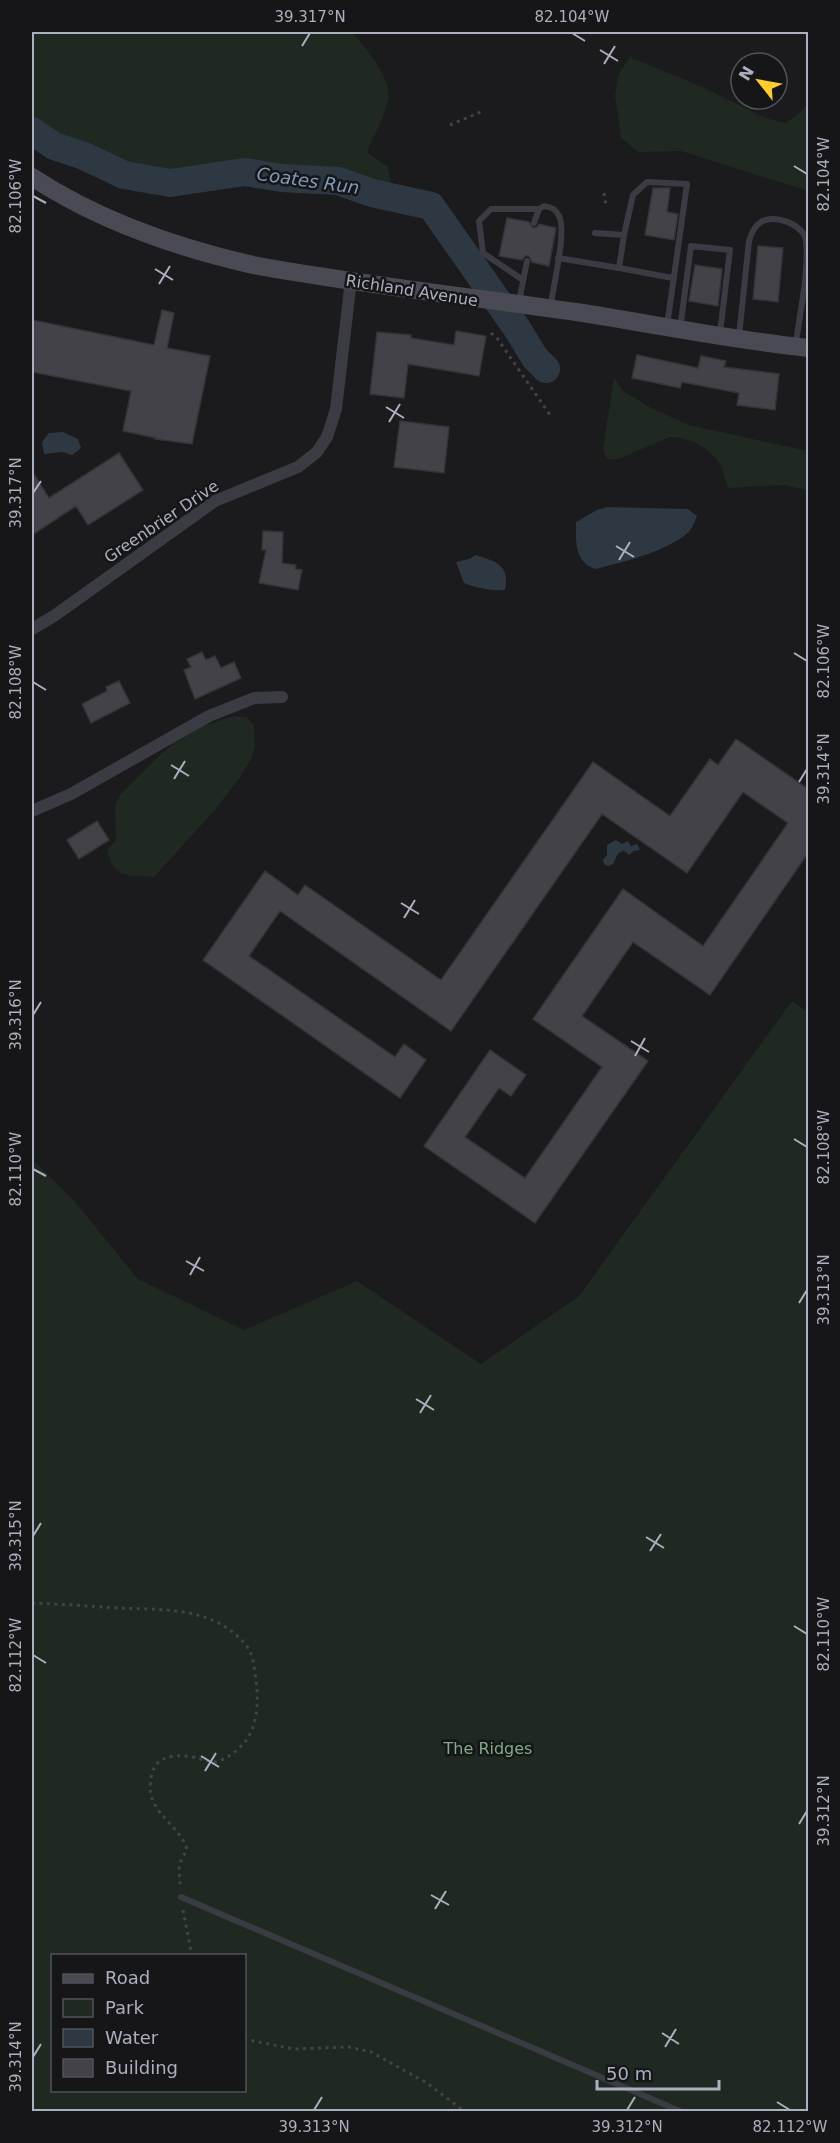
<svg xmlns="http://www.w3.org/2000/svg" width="840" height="2143" viewBox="0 0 840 2143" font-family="'DejaVu Sans',sans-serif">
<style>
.green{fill:#1f2922;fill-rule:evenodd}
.water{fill:#2e3843}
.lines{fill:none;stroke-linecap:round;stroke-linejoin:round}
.river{stroke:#2e3843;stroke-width:28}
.building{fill:#424248;stroke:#353439;stroke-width:1.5}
.path{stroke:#41424a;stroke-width:3;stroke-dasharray:3 4.5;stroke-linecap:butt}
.lane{stroke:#3b3b43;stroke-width:6}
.street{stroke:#3b3b43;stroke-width:12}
.secondary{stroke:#494a53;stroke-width:18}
.ticks{fill:none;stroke:#acb0be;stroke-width:2}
.labels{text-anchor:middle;stroke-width:5;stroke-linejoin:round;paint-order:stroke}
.street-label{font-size:16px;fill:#acb0be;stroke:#161518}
.park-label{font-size:16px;fill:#81aa87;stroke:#161518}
.water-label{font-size:18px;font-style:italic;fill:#809abb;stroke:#161518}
.neatline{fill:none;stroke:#acb0be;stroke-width:2}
.ticks-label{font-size:15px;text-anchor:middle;fill:#acb0be}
</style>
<rect width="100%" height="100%" fill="#1b1a1d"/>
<path class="green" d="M32,32H352C365,47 393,79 388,100C384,118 374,135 367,152L388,167L392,188L379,205L360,198L343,185H311L261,174L230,176L179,188L152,187L115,176L33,142L32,139Z
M630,57L707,89L765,118L786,123L803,110L808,102V191L681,151L638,152L621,138L615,96L618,75Z
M614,377L623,391L651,408L689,425L808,451V490L784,485L729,488C724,480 725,472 720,465C711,448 689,437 670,437L618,459H607L603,449Z
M234,716L246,717L254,725L255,747L252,757L241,776L214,811L154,877C129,876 114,879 107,850L116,840L115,805L120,795L162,753L181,738L201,727Z
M792,1001L808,1012V2111H32V1159L75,1202L138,1279L244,1330L357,1281L481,1364L579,1296ZM52,1956H244V2090H52Z"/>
<path class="water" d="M63,432L78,439L81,448L72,455L62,452L44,454L42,442L49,433Z
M607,507L688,509L697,516C694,524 691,531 684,536C660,553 624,562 595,569C574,561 576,542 576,522L597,510Z
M476,555C497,562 510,565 505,590C491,591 477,588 464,583L456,562L469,559Z
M616,840L622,844L628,841L631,846L637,844L640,850L634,851L629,855L624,851C615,853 617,858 613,864L608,866L604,864L603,860L607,855V845Z"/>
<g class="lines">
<path class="river" d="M32,131L54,146L84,156L124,175L170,183L245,172L282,178L338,181L372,193L431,206L518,330L535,358L546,369"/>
</g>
<path class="building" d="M653,188H670L667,212L678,214L674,240L645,235Z
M507,218L529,222L533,228L537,227L539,224L556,228L549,266L532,262L529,256H525L522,260L499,256Z
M758,246L783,248L778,302L753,299Z
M695,265L722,269L718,306L689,301Z
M162,310L174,313L167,348L210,356L192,444L155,439L156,438L123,431L131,391L32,372V320L154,345Z
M456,331L486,336L479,376L408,364L404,398L370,394L377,332L411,335V338L454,345Z
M637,355L698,368L701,356L726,361L724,367L779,374L775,410L737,405L739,393L682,382L680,388L632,378Z
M400,421L449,427L444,473L394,467Z
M119,453L143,490L88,525L76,506L32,535V471L49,498Z
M263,531L283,532L282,563L296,565L295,569L302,570L298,590L259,583L266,550H262Z
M202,652L206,660L215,656L221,668L234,662L241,678L195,699L184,670L191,667L187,659Z
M119,681L130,703L91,723L82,704L107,691L106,687Z
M736,739L808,789V853L710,995L633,942L582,1016L648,1061L535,1223L424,1146L490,1050L526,1075L511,1096L499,1088L465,1137L525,1178L602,1067L533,1019L623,889L703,946L788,823L743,792L687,873L602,814L451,1031L280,911L249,956L395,1057L404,1044L426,1060L400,1098L203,960L265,871L298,895L305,885L441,980L593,762L670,816L710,759L718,765Z
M97,821L109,840L79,859L67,840Z"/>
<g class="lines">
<path class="path" d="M450,125L483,111
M604,193L606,205
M491,333L497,338L552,418
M32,1603C60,1604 89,1606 118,1608C162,1610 213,1606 245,1644C252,1652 254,1663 255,1673C260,1706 259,1739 227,1757C224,1759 218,1762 214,1762C210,1762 205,1760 201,1759C183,1754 157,1752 152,1774C142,1812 177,1820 187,1849L179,1865L180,1886
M183,1910L192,1956
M244,2039L294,2049L349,2047L371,2052L427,2083L465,2112"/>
<path class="lane" d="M534,223L539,209L544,206C551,207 556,209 559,216C567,232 553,285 551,305
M595,233L624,235
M558,258L619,268
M523,280L483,253L479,221L491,209H539
M519,302L527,261
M667,326L687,184L647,182L633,195L624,235L619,268L673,278
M680,329L691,246L730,250L720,333
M739,336L749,241C751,234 754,226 761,222C774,213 805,225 806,241C809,274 800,310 796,343
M181,1897L682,2112"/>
<path class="street" d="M32,629L54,616L215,501L298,467L317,452L327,437L336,409L351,280
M32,811L71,794L209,716L254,698L282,697"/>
<path class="secondary" d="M32,177C99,221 174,247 253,265C362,285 473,297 583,313C658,325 733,340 808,348"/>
</g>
<path class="ticks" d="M572,33L585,41M302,46L310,33M600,50L618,61M604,64L615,46M794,166L807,174M33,196L46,203M155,269L173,280M159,284L170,266M386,407L404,418M389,422L400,404M33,493L41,481M616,546L634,557M619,560L630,542M794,653L807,661M33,682L46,690M171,765L189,776M174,779L185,761M799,782L807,769M401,903L419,914M404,918L415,900M33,1015L41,1002M631,1041L649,1052M635,1056L645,1038M794,1139L807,1147M33,1169L46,1176M186,1261L204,1271M190,1275L200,1257M799,1303L807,1290M416,1399L434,1410M420,1413L431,1395M33,1536L41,1523M646,1537L664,1548M650,1551L661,1534M794,1626L807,1634M33,1655L46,1663M201,1756L219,1767M205,1771L216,1753M799,1824L807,1811M431,1895L449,1905M435,1909L446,1891M662,2033L679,2044M665,2047L676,2029M33,2057L41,2044M777,2102L790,2110M314,2110L322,2097M627,2110L635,2097"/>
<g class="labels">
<g class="street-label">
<text transform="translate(412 290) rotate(9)" y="6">Richland Avenue</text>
<text transform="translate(161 521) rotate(-34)" y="6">Greenbrier Drive</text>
</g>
<g class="park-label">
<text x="488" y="1754">The Ridges</text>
</g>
<g class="water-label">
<text transform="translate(308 181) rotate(8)" y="6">Coates Run</text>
</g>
</g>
<rect width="840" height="2143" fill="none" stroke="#161518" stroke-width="66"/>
<rect x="51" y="1954" width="195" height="138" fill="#161518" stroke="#52535a" stroke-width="1.5"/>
<rect x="63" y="1974" width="30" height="9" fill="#494a53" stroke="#52535a" stroke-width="1.5"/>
<text x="105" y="1984" font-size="18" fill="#acb0be">Road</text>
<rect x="63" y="1999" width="30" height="18" fill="#1f2922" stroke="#52535a" stroke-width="1.5"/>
<text x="105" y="2014" font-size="18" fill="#acb0be">Park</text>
<rect x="63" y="2029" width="30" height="18" fill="#2e3843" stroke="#52535a" stroke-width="1.5"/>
<text x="105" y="2044" font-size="18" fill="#acb0be">Water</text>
<rect x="63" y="2059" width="30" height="18" fill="#424248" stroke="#52535a" stroke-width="1.5"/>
<text x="105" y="2074" font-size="18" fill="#acb0be">Building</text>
<g transform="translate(759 81) rotate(301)"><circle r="28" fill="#161518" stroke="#52535a" stroke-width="1.5"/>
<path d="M0-4.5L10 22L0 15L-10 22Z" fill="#ffcc30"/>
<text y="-9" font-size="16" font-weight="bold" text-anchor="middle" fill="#acb0be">N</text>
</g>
<path d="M597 2080v9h122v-9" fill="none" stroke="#acb0be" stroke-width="3"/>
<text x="606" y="2080" font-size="18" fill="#acb0be" stroke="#161518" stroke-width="4.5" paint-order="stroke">50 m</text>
<rect x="33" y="33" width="774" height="2077" class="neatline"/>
<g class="ticks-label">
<text x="310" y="22">39.317°N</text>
<text x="572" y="22">82.104°W</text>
<text transform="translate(824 174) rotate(-90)" y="5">82.104°W</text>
<text transform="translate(16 196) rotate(-90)" y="5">82.106°W</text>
<text transform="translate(16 493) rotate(-90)" y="5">39.317°N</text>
<text transform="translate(824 661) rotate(-90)" y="5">82.106°W</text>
<text transform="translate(16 682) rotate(-90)" y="5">82.108°W</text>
<text transform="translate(824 769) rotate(-90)" y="5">39.314°N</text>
<text transform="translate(16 1015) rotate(-90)" y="5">39.316°N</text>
<text transform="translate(824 1147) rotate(-90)" y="5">82.108°W</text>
<text transform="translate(16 1169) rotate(-90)" y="5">82.110°W</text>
<text transform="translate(824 1290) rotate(-90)" y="5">39.313°N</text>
<text transform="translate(16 1536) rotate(-90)" y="5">39.315°N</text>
<text transform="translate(824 1634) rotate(-90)" y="5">82.110°W</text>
<text transform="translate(16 1655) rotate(-90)" y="5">82.112°W</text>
<text transform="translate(824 1811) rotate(-90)" y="5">39.312°N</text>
<text transform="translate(16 2057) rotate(-90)" y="5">39.314°N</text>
<text x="314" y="2132">39.313°N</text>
<text x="627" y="2132">39.312°N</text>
<text x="790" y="2132">82.112°W</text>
</g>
</svg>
